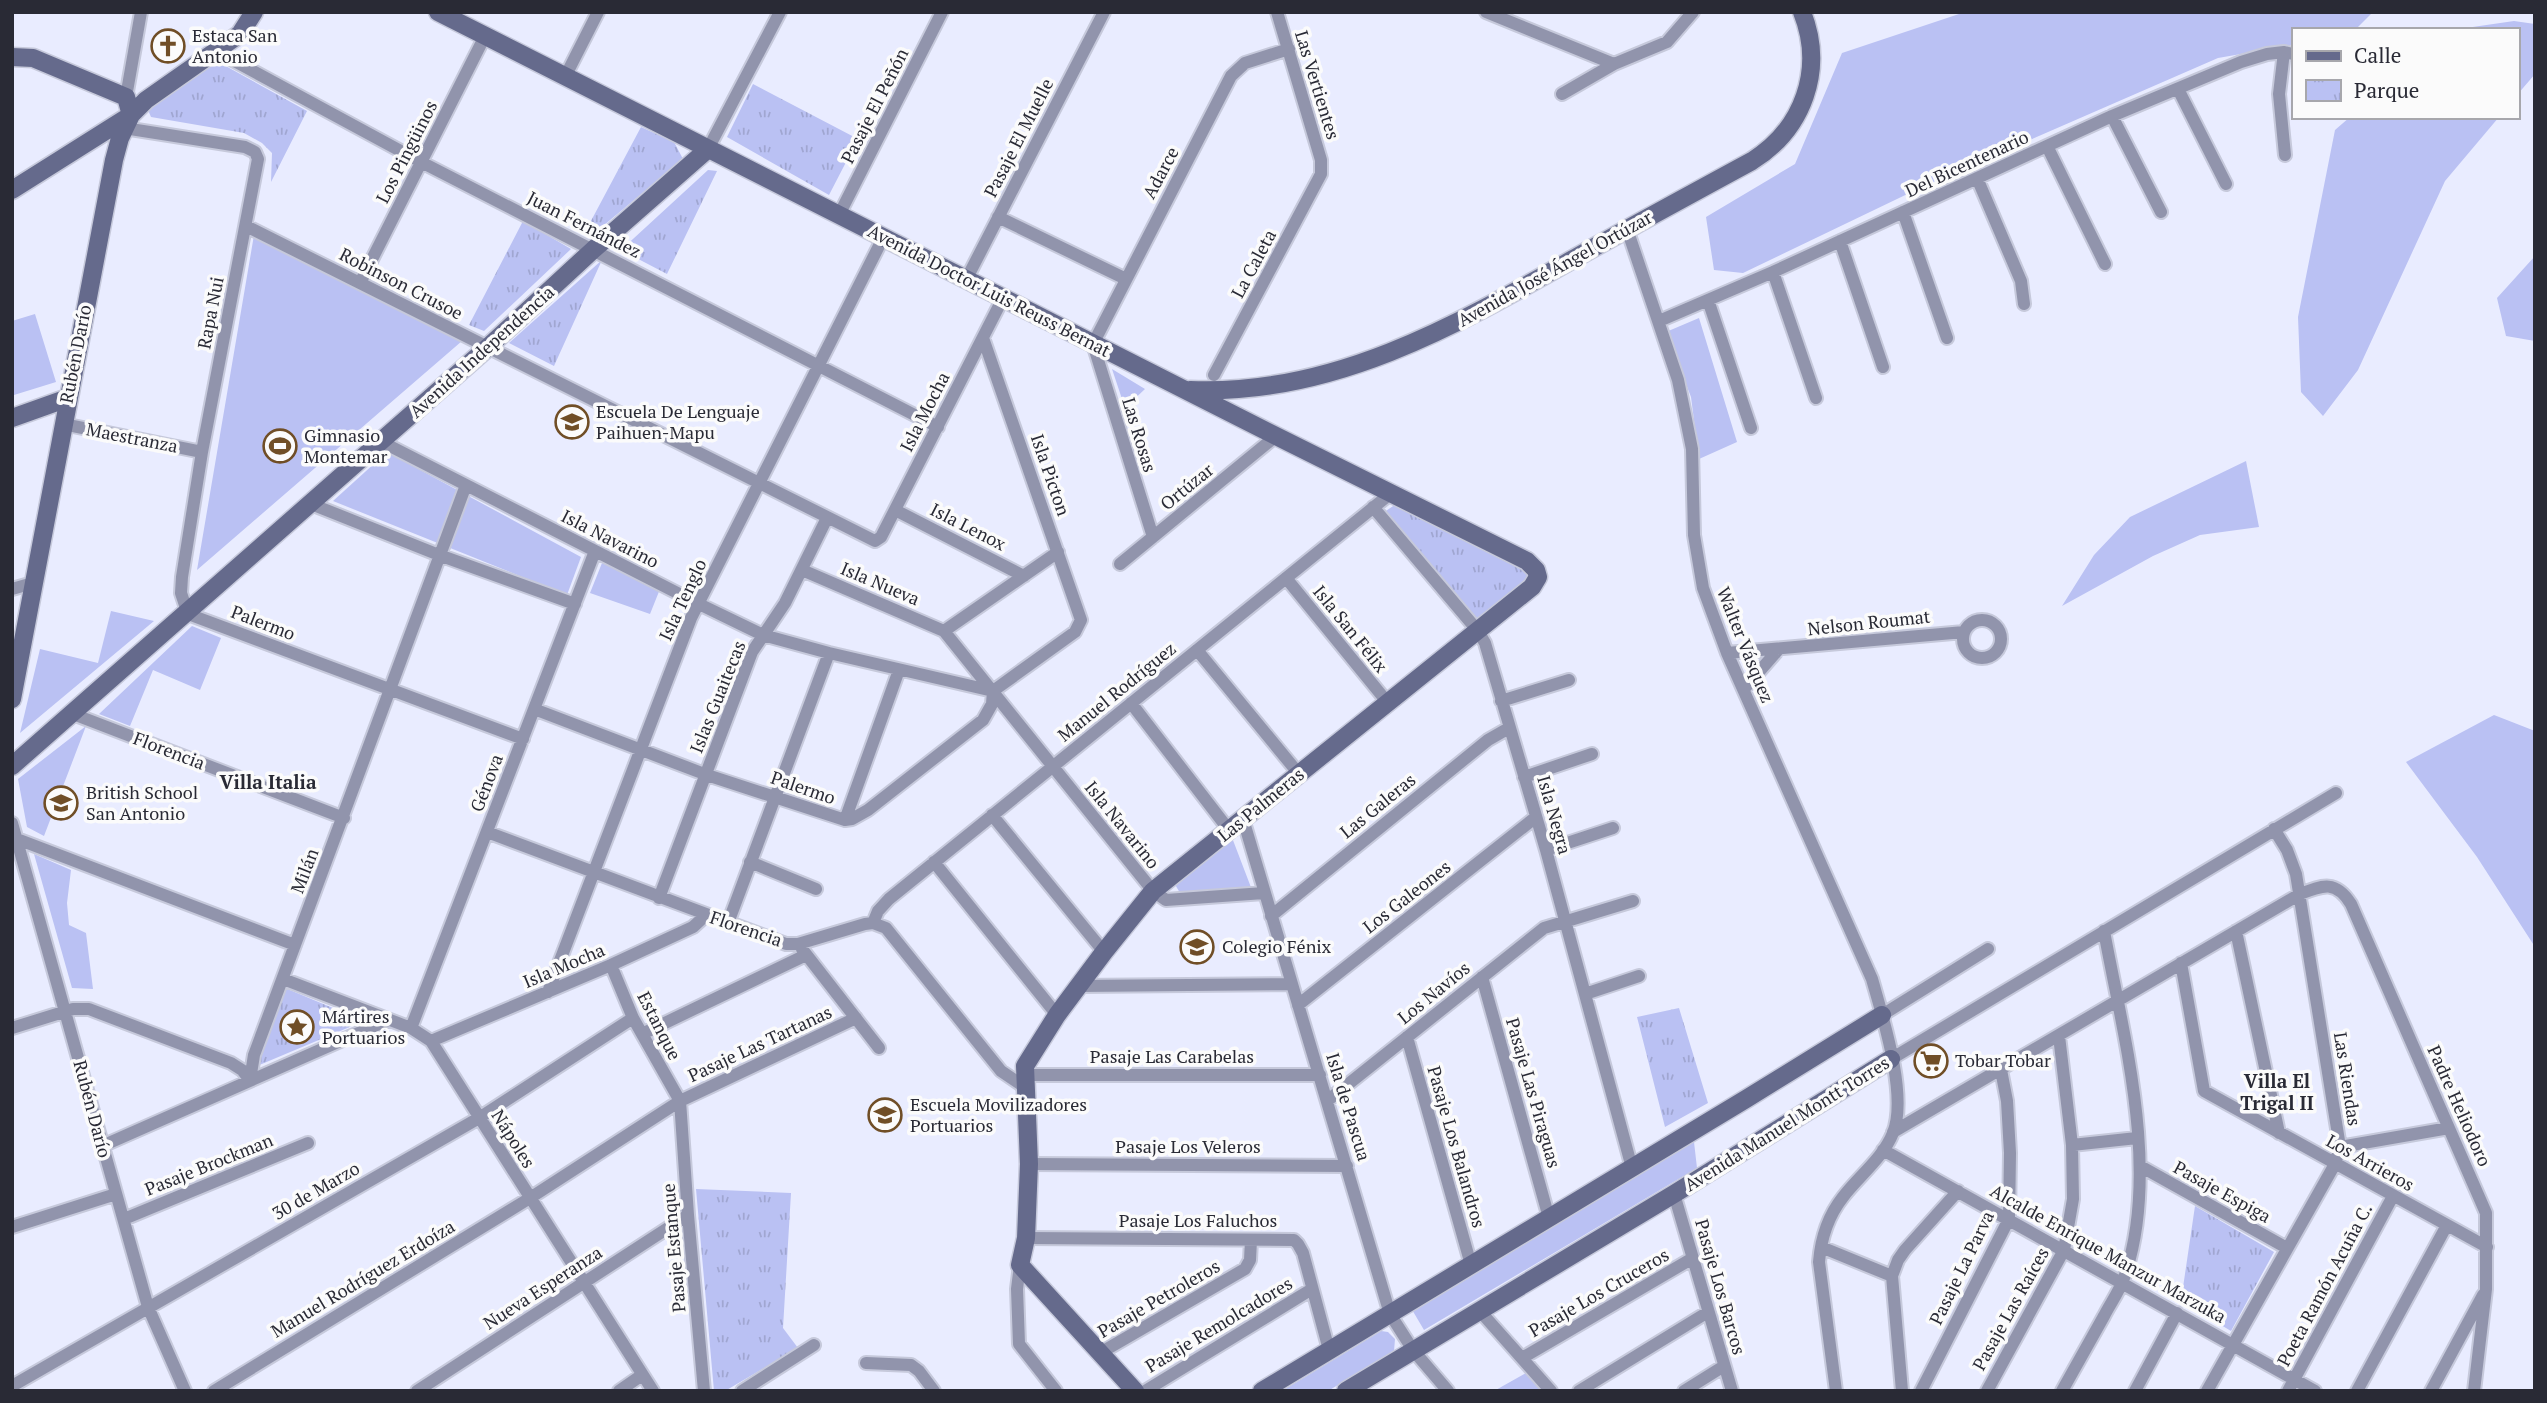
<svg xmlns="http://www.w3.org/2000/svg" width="2547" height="1403" viewBox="0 0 2547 1403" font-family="'PT Serif',serif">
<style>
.green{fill:#bac1f3}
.park{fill:url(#park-tufts)}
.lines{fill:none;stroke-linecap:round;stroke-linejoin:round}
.street-casing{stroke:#c6c9db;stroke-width:16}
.secondary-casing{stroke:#c6c9db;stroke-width:21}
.street{stroke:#9194ac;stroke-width:12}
.secondary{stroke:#656a8c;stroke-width:18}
.labels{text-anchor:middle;stroke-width:7;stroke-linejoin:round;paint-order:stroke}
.poi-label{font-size:18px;fill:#292a35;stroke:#fbfbfb;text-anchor:start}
.street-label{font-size:18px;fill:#292a35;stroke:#fbfbfb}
.neighbourhood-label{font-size:19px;font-weight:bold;fill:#292a35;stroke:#fbfbfb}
</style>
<defs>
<pattern id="park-tufts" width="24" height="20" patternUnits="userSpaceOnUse" patternTransform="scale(1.75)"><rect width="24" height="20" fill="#bac1f3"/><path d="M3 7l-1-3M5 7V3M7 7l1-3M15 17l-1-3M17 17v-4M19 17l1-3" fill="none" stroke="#a0a6d1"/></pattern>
</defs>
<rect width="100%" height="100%" fill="#e9ecff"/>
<path class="green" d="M1965,12H2373L2355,30H2293V45L2218,58L1922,187L1743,273L1714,270L1706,217L1795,164L1842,53Z
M2514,21L2535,24V74L2517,95V30H2452Z
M2350,117H2499L2445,181L2358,370L2323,416L2301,392L2298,317L2335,130Z
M254,235L462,341L197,570Z
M2535,256V341L2506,336L2497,298Z
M35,314L56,382L14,395L12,321Z
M1699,318L1737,442L1699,459L1691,397L1666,332Z
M1112,369L1145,389L1125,408Z
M387,452L581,557L567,595L333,501Z
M2246,461L2259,527L2200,535L2153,556L2062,606L2094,555L2130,517Z
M602,563L660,589L650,614L590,593Z
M111,611L154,621L20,733L40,649L98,663Z
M192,626L221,638L200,690L153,670L130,726L99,714Z
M2494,715L2535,731V947L2477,857L2406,762Z
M86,726L44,836L27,827L18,779Z
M1231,835L1252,890L1180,893L1173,881Z
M34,854L71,870L67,903L69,925L86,933L93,989L72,988Z
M1694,1142L1697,1168L1424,1330L1411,1308L1546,1226Z
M1381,1331L1388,1332L1395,1339L1394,1351L1328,1391H1282Z
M1528,1372L1544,1391H1494Z"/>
<path class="park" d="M213,59L307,111L271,182L272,153L262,143L244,133L151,117L148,110Z
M753,84L858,139L829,195L727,137Z
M641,127L674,142L683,159L591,236L584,234Z
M708,170L717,171L667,274L621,250Z
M523,221L571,249L484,331L469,325Z
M602,260L554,366L509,343Z
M1396,504L1521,567L1528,574L1529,579L1476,623L1383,513Z
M285,988L364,1021L257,1066Z
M1679,1008L1708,1103L1665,1127L1637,1017Z
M696,1189L791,1193L783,1328L798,1348L725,1391H714Z
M2195,1206L2274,1252L2231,1331L2181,1301Z"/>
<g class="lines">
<defs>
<path id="street" d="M1486,12L1614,64L1667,42L1693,12
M216,51L421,162L938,427
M2284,52L2279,94L2285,155
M565,77L598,12
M2178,89L2226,184
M1562,94L1614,64
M126,97L141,12
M2112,116L2161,212
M124,128L245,147L255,152L258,159L202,452L182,577L181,593L188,614L523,739
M2047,146L2105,264
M708,149L780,12
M1977,178L2021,281L2024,304
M1903,212L1947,338
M839,215L942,12
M998,217L1126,279
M246,226L875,541L881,537L1003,298
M1627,229L1678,380L1692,449L1694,535L1703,588L1727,653L1872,979C1883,1018 1908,1096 1893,1133C1883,1158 1859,1176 1843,1197C1828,1216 1821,1238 1819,1262L1836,1391
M1840,241L1883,367
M1773,272L1816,398
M966,280L1104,12
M360,283L485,36
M1708,300L1751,428
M1659,321L1773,272L2112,116L2241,62L2267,54L2284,52L2293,54
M983,338L1081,620L1075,632L993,691
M1214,375L1321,174V160L1277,12
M63,424L202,452
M382,442L699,604L763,635L829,653L993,691
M311,504L439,555L575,604
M1373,507L1478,631L1485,643L1546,850L1632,1168
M895,510L1024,576
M1153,537L1093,344L1231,76L1245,63L1289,49
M1120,564L1276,436
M802,570L944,631L1153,891L1166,900L1264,893
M1286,578L1388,703
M12,589L33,583
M1963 639a19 19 0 1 1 38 0a19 19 0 1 1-38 0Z
M944,631L1058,552
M1197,650L1299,774
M1727,653L1964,632
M1744,689L1778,650
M1501,701L1569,680
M1131,703L1229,830
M534,709L707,775L845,820L852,819L868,810L983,720L992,704L993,691
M73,714L344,818
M1524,777L1592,754
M992,815L1104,952
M1243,819L1390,1314L1413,1350L1448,1391
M845,820L899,670
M12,823L148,1307L185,1391
M487,832L786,944H798L865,924L873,923L886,928L1001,1071L1026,1088
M17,839L295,945
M1546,850L1613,828
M750,862L816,889
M934,862L1057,1015
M659,898L752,652L785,603L827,518
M1271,916L1488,740L1509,728
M728,923L829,653
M873,923L878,911L889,899L1390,494
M2236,931L2279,1133
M802,949L879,1048
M2181,963L2204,1091L2487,1247
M611,965L633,1018L680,1101L688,1215L704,1391
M1482,977L1549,1218
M283,979L411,1028L431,1041L653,1391
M1078,986L1291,984
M548,992L691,618L883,238
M1585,994L1639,976
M1298,1005L1536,817
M1882,1015L1988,949
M12,1028L73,1009H89L231,1063L242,1070L250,1080
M411,1028L595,551
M642,1034L806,955
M1407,1037L1471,1265
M431,1041L611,965L693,927L706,915
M1891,1059L2336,793
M1025,1075H1320
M250,1080L254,1055L466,485
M1327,1101L1544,928L1633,901
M1893,1132L2300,894C2323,885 2336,880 2351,904L2486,1213V1289L2474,1391
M2072,1145L2137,1138
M102,1146L388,1020
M2340,1147L2449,1128
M1883,1150L2315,1391
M1029,1164L1347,1166
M2140,1166L2287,1248
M1674,1194L1732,1391
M124,1219L308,1143
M12,1227L116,1194
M1026,1238L1294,1240L1298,1244L1303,1253L1329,1350
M1821,1247L1892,1276
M1020,1265L1017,1289L1019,1344L1056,1391
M1479,1310L1551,1391
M1100,1353L1245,1269L1250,1260L1251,1240
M1522,1358L1693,1258
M866,1363L911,1365L919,1371L934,1391
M12,1386L479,1118L633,1018
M214,1391L530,1198L680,1101L856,1018
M417,1391L688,1215
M619,1391L642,1375
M742,1391L814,1345
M1145,1391L1312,1289
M1579,1391L1708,1312
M1684,1391L1724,1366
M1902,1391L1892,1276L1898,1260L1905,1250L1958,1191
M1921,1391L2009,1219L2010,1153L2007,1101L2001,1070
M1987,1391L2064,1250L2073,1199L2072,1145L2059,1036
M2062,1391C2076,1366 2090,1341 2104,1316C2110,1304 2119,1292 2124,1278C2161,1173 2124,1039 2104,931
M2135,1391L2177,1313
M2207,1391L2335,1164L2340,1147L2296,874L2287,850L2274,829
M2288,1391L2393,1196
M2357,1391L2447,1225
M2431,1391L2483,1295"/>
<path id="secondary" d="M438,12L1276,436L1527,561L1536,570L1538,577L1532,587L1153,891L1104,952L1057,1015L1025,1066L1029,1164L1026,1238L1020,1265L1135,1391
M12,57L33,58L126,97L131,115L120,138L114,160L12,699
M12,190L131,115L146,100L240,34L254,12
M1190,390C1332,396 1455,326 1575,258C1634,225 1693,193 1752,161C1803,129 1825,70 1802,12
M12,418L68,398
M12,766L488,347L594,249L708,149
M1262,1391L1746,1099L1882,1015
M1346,1391L1674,1194L1891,1059"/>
</defs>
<use href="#street" class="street-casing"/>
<use href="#secondary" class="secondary-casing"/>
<use href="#street" class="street"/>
<use href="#secondary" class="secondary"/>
</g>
<defs>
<symbol id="church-ring" viewBox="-11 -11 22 22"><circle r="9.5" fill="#fbfbfb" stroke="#704e26" stroke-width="1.5"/><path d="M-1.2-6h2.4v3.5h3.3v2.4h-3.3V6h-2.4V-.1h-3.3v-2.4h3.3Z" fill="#704e26"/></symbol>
<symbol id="school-ring" viewBox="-11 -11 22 22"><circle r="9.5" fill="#fbfbfb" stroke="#704e26" stroke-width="1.5"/><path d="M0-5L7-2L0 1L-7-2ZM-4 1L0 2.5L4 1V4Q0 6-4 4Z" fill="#704e26"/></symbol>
<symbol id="stadium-ring" viewBox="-11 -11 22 22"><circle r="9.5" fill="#fbfbfb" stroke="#704e26" stroke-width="1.5"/><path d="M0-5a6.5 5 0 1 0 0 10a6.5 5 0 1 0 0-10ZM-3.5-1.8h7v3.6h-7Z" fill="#704e26"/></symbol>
<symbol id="sight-ring" viewBox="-11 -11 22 22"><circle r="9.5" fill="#fbfbfb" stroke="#704e26" stroke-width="1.5"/><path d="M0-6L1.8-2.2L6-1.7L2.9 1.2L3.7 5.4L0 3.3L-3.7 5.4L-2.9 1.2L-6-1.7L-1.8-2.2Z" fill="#704e26"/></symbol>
<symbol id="supermarket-ring" viewBox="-11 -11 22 22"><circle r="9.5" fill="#fbfbfb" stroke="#704e26" stroke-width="1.5"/><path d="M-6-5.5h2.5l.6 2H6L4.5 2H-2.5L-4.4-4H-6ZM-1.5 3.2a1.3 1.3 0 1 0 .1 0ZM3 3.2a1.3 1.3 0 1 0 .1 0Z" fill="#704e26"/></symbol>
</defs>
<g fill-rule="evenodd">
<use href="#church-ring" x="149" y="27" width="38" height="38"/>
<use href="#school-ring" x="553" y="403" width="38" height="38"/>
<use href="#stadium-ring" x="261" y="427" width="38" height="38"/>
<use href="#school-ring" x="42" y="784" width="38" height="38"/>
<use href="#school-ring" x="1178" y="928" width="38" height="38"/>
<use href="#sight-ring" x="278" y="1008" width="38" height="38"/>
<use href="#supermarket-ring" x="1912" y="1042" width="38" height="38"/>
<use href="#school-ring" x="866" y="1096" width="38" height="38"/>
</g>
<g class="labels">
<g class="poi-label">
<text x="192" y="42">Estaca San<tspan x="192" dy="21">Antonio</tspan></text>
<text x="596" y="418">Escuela De Lenguaje<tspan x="596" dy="21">Paihuen-Mapu</tspan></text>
<text x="304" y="442">Gimnasio<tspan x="304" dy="21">Montemar</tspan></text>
<text x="86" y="799">British School<tspan x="86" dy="21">San Antonio</tspan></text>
<text x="1222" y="953">Colegio Fénix</text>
<text x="322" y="1023">Mártires<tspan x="322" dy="21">Portuarios</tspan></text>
<text x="1955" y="1067">Tobar Tobar</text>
<text x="910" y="1111">Escuela Movilizadores<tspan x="910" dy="21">Portuarios</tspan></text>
</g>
<g class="street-label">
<text transform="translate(1317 85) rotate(73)" y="6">Las Vertientes</text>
<text transform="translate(875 106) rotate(-63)" y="6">Pasaje El Peñón</text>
<text transform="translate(1019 138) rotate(-63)" y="6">Pasaje El Muelle</text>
<text transform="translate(407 152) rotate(-63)" y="6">Los Pingüinos</text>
<text transform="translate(1967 164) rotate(-25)" y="6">Del Bicentenario</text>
<text transform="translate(1161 173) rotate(-62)" y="6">Adarce</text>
<text transform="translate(584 225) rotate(27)" y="6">Juan Fernández</text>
<text transform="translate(1254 264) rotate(-62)" y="6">La Caleta</text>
<text transform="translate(1555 269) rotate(-29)" y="6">Avenida José Ángel Ortúzar</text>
<text transform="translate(401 284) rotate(27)" y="6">Robinson Crusoe</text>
<text transform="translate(989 291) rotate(27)" y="6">Avenida Doctor Luis Reuss Bernat</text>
<text transform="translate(211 313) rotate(-79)" y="6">Rapa Nui</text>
<text transform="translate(482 352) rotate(-42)" y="6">Avenida Independencia</text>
<text transform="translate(76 354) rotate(-79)" y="6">Rubén Darío</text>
<text transform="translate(925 412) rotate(-63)" y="6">Isla Mocha</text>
<text transform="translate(1139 435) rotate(73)" y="6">Las Rosas</text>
<text transform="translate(132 438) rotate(11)" y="6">Maestranza</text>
<text transform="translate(1050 475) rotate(71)" y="6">Isla Picton</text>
<text transform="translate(1187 487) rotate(-39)" y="6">Ortúzar</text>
<text transform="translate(968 527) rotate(27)" y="6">Isla Lenox</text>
<text transform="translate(610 539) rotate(27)" y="6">Isla Navarino</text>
<text transform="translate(880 584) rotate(23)" y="6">Isla Nueva</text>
<text transform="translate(683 600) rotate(-65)" y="6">Isla Tenglo</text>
<text transform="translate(263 623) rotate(21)" y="6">Palermo</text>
<text transform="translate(1869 623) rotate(-6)" y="6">Nelson Roumat</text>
<text transform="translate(1350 629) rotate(51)" y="6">Isla San Félix</text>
<text transform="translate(1745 645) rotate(68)" y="6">Walter Vásquez</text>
<text transform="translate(1117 692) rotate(-39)" y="6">Manuel Rodríguez</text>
<text transform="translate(718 697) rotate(-68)" y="6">Islas Guaitecas</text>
<text transform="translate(169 751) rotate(21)" y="6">Florencia</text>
<text transform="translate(487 783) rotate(-69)" y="6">Génova</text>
<text transform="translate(803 788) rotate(19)" y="6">Palermo</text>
<text transform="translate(1261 805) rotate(-39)" y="6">Las Palmeras</text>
<text transform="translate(1378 806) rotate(-39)" y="6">Las Galeras</text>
<text transform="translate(1554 815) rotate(74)" y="6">Isla Negra</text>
<text transform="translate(1122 825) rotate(51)" y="6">Isla Navarino</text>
<text transform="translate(305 871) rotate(-69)" y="6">Milán</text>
<text transform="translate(1407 897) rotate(-38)" y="6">Los Galeones</text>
<text transform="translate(746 929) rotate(19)" y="6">Florencia</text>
<text transform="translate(564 966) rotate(-23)" y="6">Isla Mocha</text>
<text transform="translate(1434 993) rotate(-39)" y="6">Los Navíos</text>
<text transform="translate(659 1026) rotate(63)" y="6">Estanque</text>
<text transform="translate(760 1044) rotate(-25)" y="6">Pasaje Las Tartanas</text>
<text x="1172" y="1063">Pasaje Las Carabelas</text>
<text transform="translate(2347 1079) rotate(81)" y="6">Las Riendas</text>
<text transform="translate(1533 1093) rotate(74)" y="6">Pasaje Las Piraguas</text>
<text transform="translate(2459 1106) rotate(66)" y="6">Padre Heliodoro</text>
<text transform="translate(1348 1107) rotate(73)" y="6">Isla de Pascua</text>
<text transform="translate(92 1109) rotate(75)" y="6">Rubén Darío</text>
<text transform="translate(1787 1124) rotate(-32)" y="6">Avenida Manuel Montt Torres</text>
<text transform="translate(513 1139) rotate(58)" y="6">Nápoles</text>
<text x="1188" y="1153">Pasaje Los Veleros</text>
<text transform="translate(1456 1147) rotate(74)" y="6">Pasaje Los Balandros</text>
<text transform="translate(2370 1163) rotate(29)" y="6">Los Arrieros</text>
<text transform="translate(209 1165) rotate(-22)" y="6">Pasaje Brockman</text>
<text transform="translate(316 1191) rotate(-30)" y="6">30 de Marzo</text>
<text transform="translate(2222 1192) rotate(29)" y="6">Pasaje Espiga</text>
<text x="1198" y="1227">Pasaje Los Faluchos</text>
<text transform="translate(674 1248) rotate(-95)" y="6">Pasaje Estanque</text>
<text transform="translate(2108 1254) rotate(29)" y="6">Alcalde Enrique Manzur Marzuka</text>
<text transform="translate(1962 1268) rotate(-64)" y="6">Pasaje La Parva</text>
<text transform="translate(363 1279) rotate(-31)" y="6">Manuel Rodríguez Erdoíza</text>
<text transform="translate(2325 1285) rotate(-62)" y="6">Poeta Ramón Acuña C.</text>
<text transform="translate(1720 1287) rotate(74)" y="6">Pasaje Los Barcos</text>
<text transform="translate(543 1288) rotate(-33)" y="6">Nueva Esperanza</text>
<text transform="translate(1599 1293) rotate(-30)" y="6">Pasaje Los Cruceros</text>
<text transform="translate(1159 1299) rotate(-30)" y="6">Pasaje Petroleros</text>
<text transform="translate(2011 1309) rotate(-61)" y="6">Pasaje Las Raíces</text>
<text transform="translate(1219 1325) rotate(-31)" y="6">Pasaje Remolcadores</text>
</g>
<g class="neighbourhood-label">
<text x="268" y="789">Villa Italia</text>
<text x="2277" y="1088">Villa El<tspan x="2277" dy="22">Trigal II</tspan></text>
</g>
</g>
<rect width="2547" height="1403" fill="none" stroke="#292a35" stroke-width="28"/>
<rect x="2292" y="28" width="228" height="91" fill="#fbfbfb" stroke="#a7a7ac" stroke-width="2"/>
<rect x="2306" y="51" width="35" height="10" fill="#656a8c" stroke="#a7a7ac" stroke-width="2"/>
<text x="2354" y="63" font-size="21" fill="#292a35">Calle</text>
<rect x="2306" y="80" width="35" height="21" fill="url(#park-tufts)" stroke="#a7a7ac" stroke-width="2"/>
<text x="2354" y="98" font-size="21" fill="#292a35">Parque</text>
</svg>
